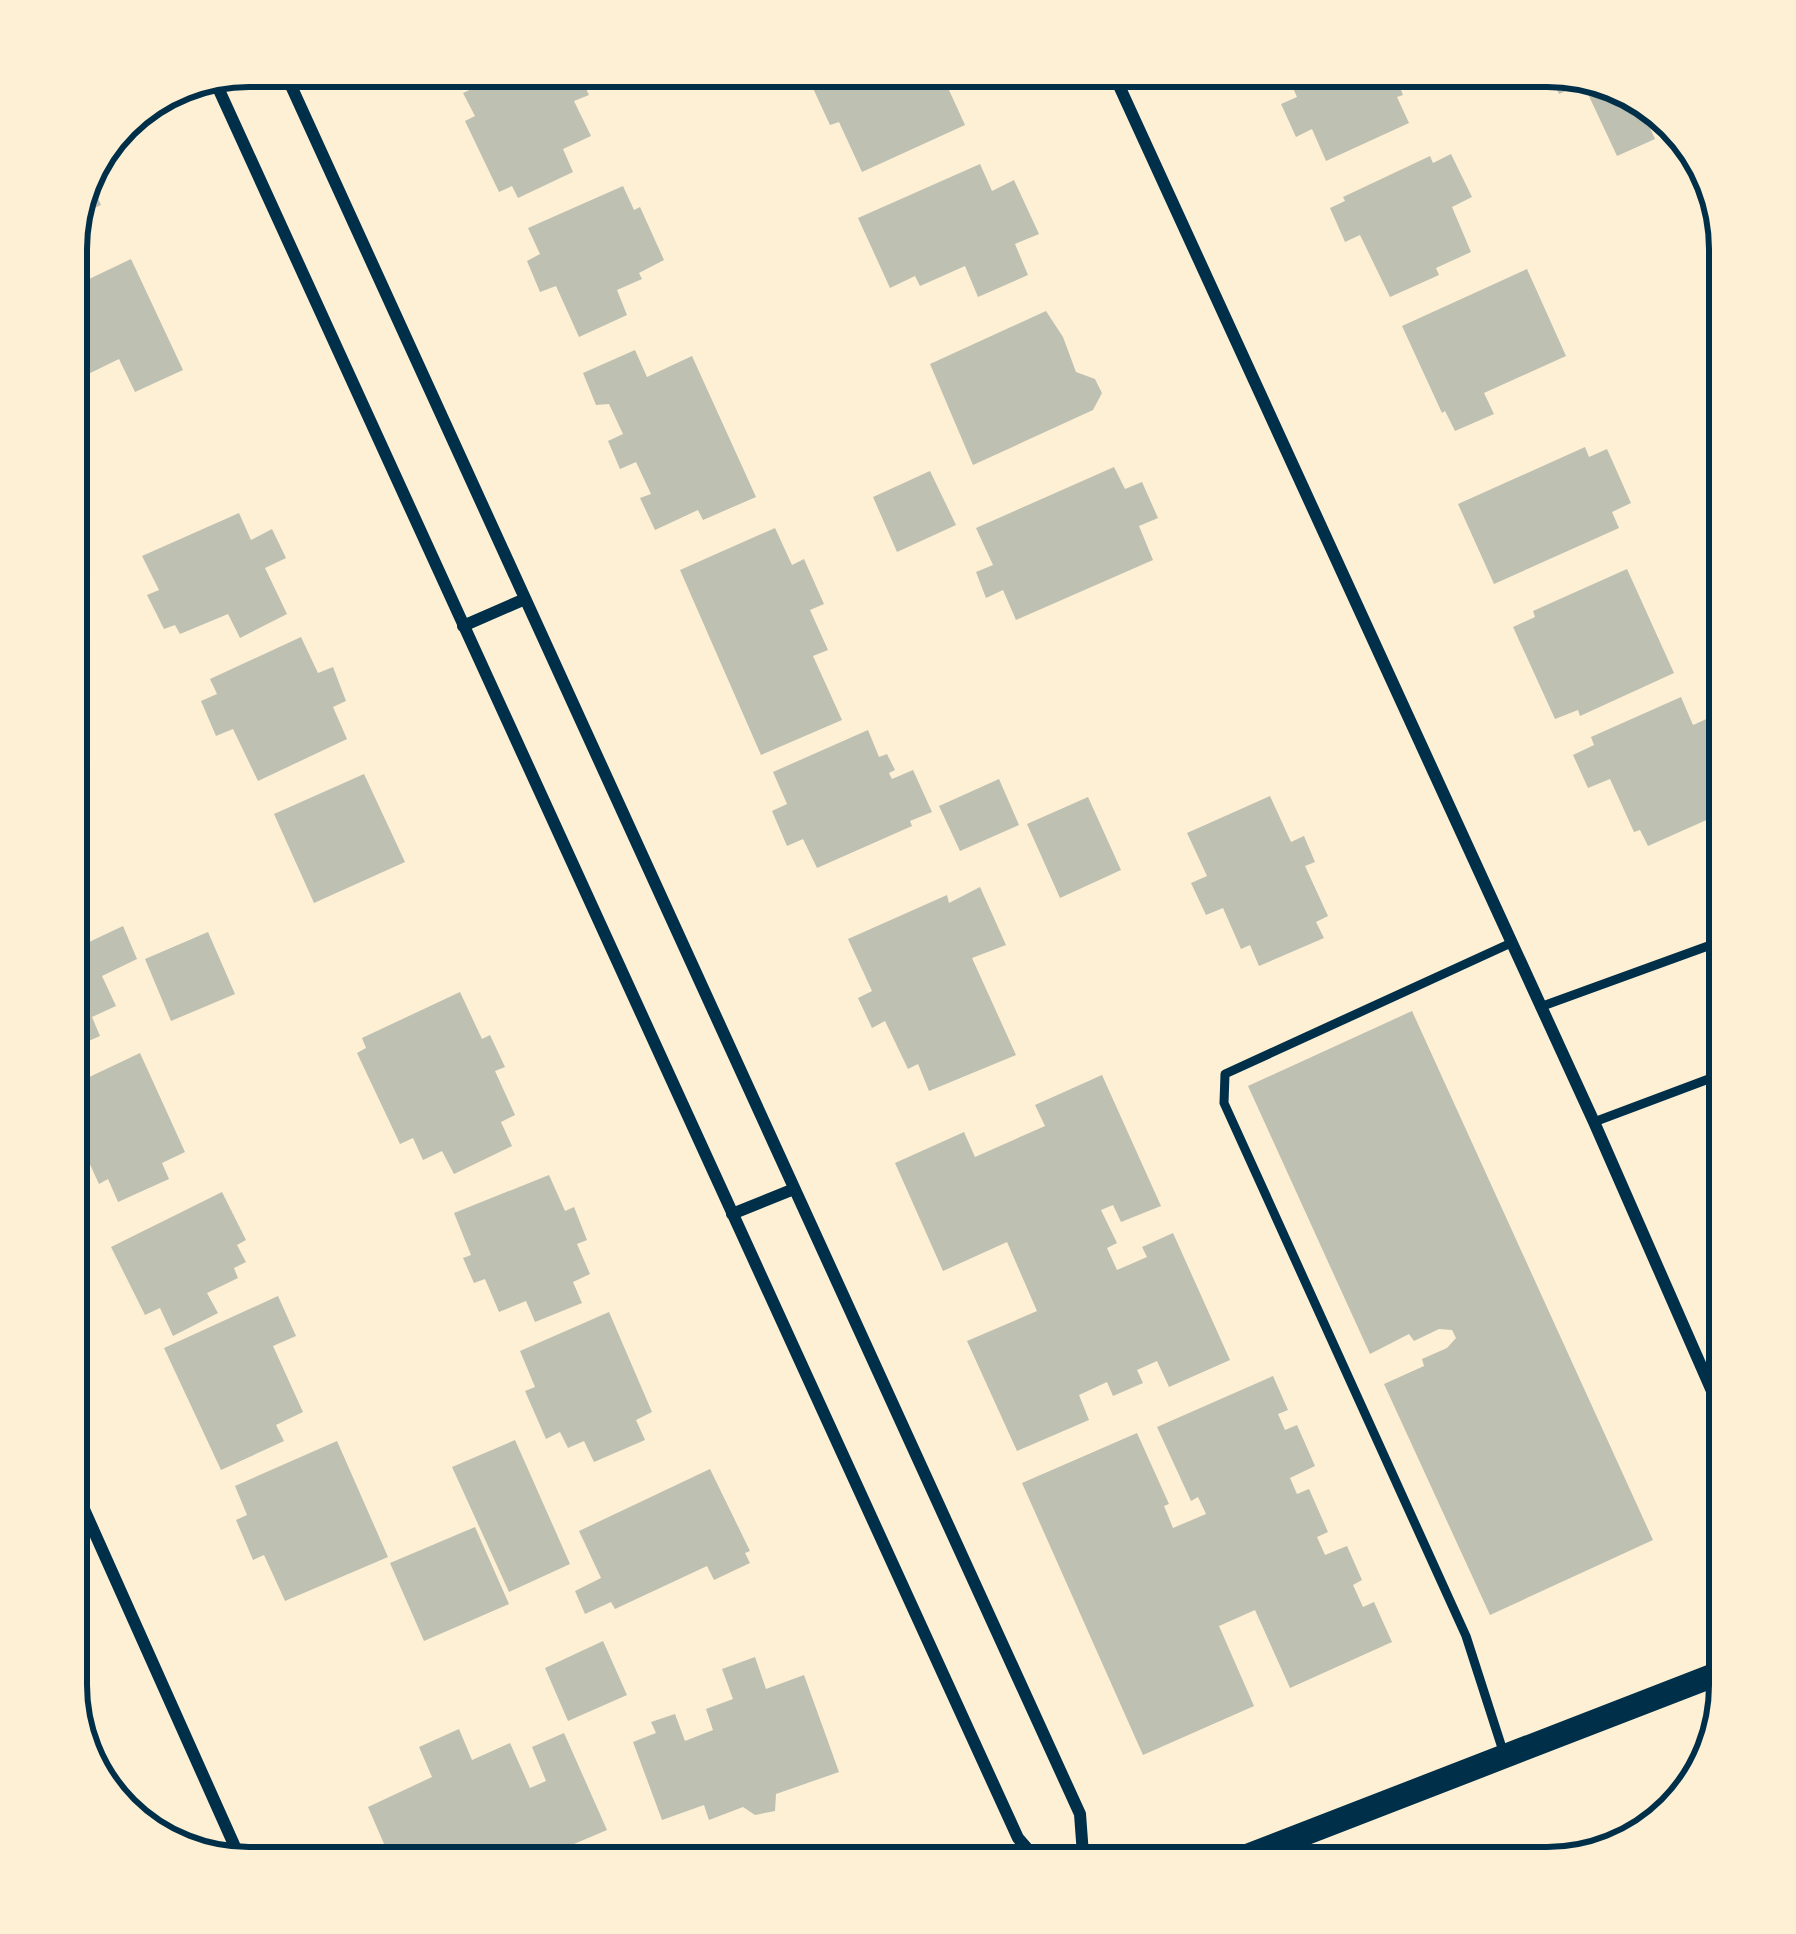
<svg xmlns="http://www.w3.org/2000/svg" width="1796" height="1934" viewBox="0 0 1796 1934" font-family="'DejaVu Sans',sans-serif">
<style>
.green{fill:#b9caca}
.building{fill:#bec0b2}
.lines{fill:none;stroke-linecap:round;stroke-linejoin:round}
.service{stroke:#003049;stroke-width:9}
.minor{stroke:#003049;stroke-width:12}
.secondary{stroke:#003049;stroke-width:24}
.rim{fill:none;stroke:#003049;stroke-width:6}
</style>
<rect width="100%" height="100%" fill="#fdf0d5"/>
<path class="green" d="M1671,1814L1659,1830L1548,1868H1527Z"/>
<path class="building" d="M521,66H590L578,72L589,95L574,101L591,136L563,149L573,172L518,198L512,186L499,192L465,121L475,116L463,93Z
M837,66H938L965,125L862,172L839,122L830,125L811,84L820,80L818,75Z
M1283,66H1418L1421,72L1398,82L1403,95L1397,97L1409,123L1326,161L1312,129L1296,137L1281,104L1297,97Z
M1546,66H1558L1597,77L1559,94Z
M1615,82L1632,88L1655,139L1617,156L1588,94Z
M1451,154L1472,197L1452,207L1471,252L1436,268L1439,275L1390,297L1360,235L1345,242L1330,208L1345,201L1343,197L1430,156L1433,163Z
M980,164L992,191L1014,180L1039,234L1015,244L1028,275L978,297L965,266L920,286L915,276L890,288L858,218Z
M92,185L101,205L76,216Z
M623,186L634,210L640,207L664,260L639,273L642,279L617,290L627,315L579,337L556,286L540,292L527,261L540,254L528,228Z
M131,259L183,370L135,392L119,359L78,379L66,354V290Z
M1527,269L1566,356L1484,393L1494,414L1455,431L1445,411L1442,413L1402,326Z
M1046,311L1063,337L1076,372L1095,379L1102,393L1093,410L973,465L930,364Z
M635,350L647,377L692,356L756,497L703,520L698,510L655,530L640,498L651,494L636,462L620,469L608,441L623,434L609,404L596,405L583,373Z
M1585,447L1589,457L1607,449L1631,503L1612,512L1619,528L1494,584L1458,504Z
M1114,467L1125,489L1142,482L1158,518L1139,526L1153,560L1016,620L1003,590L986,598L976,572L993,565L976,528Z
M930,471L956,525L897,552L873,497Z
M239,513L251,540L272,529L286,558L265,568L287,614L240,638L228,614L180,634L175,625L164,629L147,595L159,590L142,556Z
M775,528L792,565L804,559L824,604L810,610L828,650L813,656L842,720L761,755L680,570Z
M1627,569L1674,673L1580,716L1578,710L1555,719L1513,627L1535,617L1533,611Z
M1730,602V641L1716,607Z
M66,624L89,675L66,685Z
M301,637L318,673L333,667L346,701L333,707L347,739L258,781L233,729L216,736L201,701L217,694L210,679Z
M1681,697L1693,725L1720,713L1730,736V759L1713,767L1729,810L1648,846L1640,830L1634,832L1610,779L1588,788L1573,755L1594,745L1591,737Z
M868,730L879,757L887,754L895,770L889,773L892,779L913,770L932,812L910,821L912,826L817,868L803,839L787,846L772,811L787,804L773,772Z
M364,774L405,862L314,903L274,814Z
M999,779L1019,825L960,851L939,806Z
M1270,796L1291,842L1304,836L1315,862L1305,866L1328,916L1316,922L1324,938L1259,966L1250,945L1241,949L1223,908L1206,915L1191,883L1207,876L1187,833Z
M1088,797L1121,870L1060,898L1027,824Z
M980,887L1006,945L972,958L1016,1055L929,1091L918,1064L908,1069L885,1021L872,1028L858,998L872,991L848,939L947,895L949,903Z
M74,908L89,942L123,926L137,959L102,976L116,1006L92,1017L100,1036L66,1051V911Z
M208,932L235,994L171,1021L145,959Z
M460,992L482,1039L490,1035L505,1067L495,1071L515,1115L501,1122L512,1146L454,1174L442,1151L423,1160L413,1138L400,1144L357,1053L366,1048L362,1038Z
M1412,1011L1653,1540L1490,1615L1384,1384L1424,1366L1422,1359L1447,1348L1456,1338L1452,1330L1439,1329L1414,1341L1409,1334L1370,1354L1248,1086Z
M140,1053L185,1152L162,1163L169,1179L118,1202L108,1179L99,1184L87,1158L73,1164L66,1149L69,1121L66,1088Z
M1102,1075L1161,1206L1121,1222L1113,1205L1101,1210L1117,1243L1107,1248L1117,1270L1147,1257L1142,1247L1173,1233L1230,1360L1169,1387L1157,1361L1137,1370L1143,1383L1113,1396L1107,1382L1079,1395L1089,1420L1017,1451L967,1341L1037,1311L1007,1242L943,1271L895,1163L964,1132L975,1157L1045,1126L1035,1105Z
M549,1175L565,1211L574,1207L587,1240L577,1244L590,1274L573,1282L582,1303L535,1322L526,1301L499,1312L485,1279L474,1283L463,1258L471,1255L454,1213Z
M222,1192L246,1240L237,1245L246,1262L234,1268L238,1278L207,1293L218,1313L173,1336L160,1308L145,1315L111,1247Z
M278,1296L296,1336L273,1346L303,1412L276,1425L284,1441L221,1470L164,1348Z
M609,1312L652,1412L636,1420L645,1440L594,1462L584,1441L568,1448L560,1432L546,1439L525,1391L535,1387L520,1351Z
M1273,1376L1288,1410L1278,1414L1285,1430L1297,1425L1315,1466L1290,1478L1297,1494L1309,1489L1328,1532L1317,1537L1325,1555L1347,1546L1362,1580L1353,1585L1363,1607L1374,1602L1392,1642L1290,1688L1255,1610L1219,1626L1254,1706L1143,1755L1022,1483L1137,1433L1169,1504L1164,1506L1173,1528L1206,1514L1198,1497L1191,1501L1157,1427Z
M515,1440L570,1564L509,1592L452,1467Z
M337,1441L388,1557L285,1601L264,1555L253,1560L236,1520L247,1515L235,1486Z
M710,1469L750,1551L745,1553L750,1563L714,1580L707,1566L615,1609L611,1602L585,1614L575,1591L601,1578L579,1531Z
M475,1527L509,1604L424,1641L390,1563Z
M603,1641L627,1695L568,1721L545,1668Z
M755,1657L766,1689L804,1675L839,1772L776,1794L775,1811L755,1815L743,1807L709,1820L704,1805L662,1820L633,1742L656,1733L651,1722L675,1714L685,1741L713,1730L706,1709L733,1699L722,1669Z
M459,1729L472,1760L510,1743L530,1788L546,1781L532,1747L564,1733L607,1830L574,1844L576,1849L560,1857L566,1868H377L374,1860L388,1853L368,1807L432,1777L419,1747Z"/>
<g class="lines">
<path class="service" d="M1540,1007L1730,938
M1594,1122L1730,1071
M1504,1754L1466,1636L1224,1103L1225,1074L1511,943"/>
<path class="minor" d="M282,66L1080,1814L1084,1868
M1110,66L1594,1122L1730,1432
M214,79L1018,1838L1044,1868
M463,626L525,599
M732,1214L794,1189
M66,1469L244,1867
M66,1682L126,1815"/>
<path class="secondary" d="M1216,1868L1730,1669"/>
</g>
<path d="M0 0H1796V1934H0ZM249 87H1547A162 162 0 0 1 1709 249V1685A162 162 0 0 1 1547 1847H249A162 162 0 0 1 87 1685V249A162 162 0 0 1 249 87Z" fill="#fdf0d5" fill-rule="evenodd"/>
<path class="rim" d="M249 87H1547A162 162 0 0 1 1709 249V1685A162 162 0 0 1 1547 1847H249A162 162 0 0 1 87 1685V249A162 162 0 0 1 249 87Z"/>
</svg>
